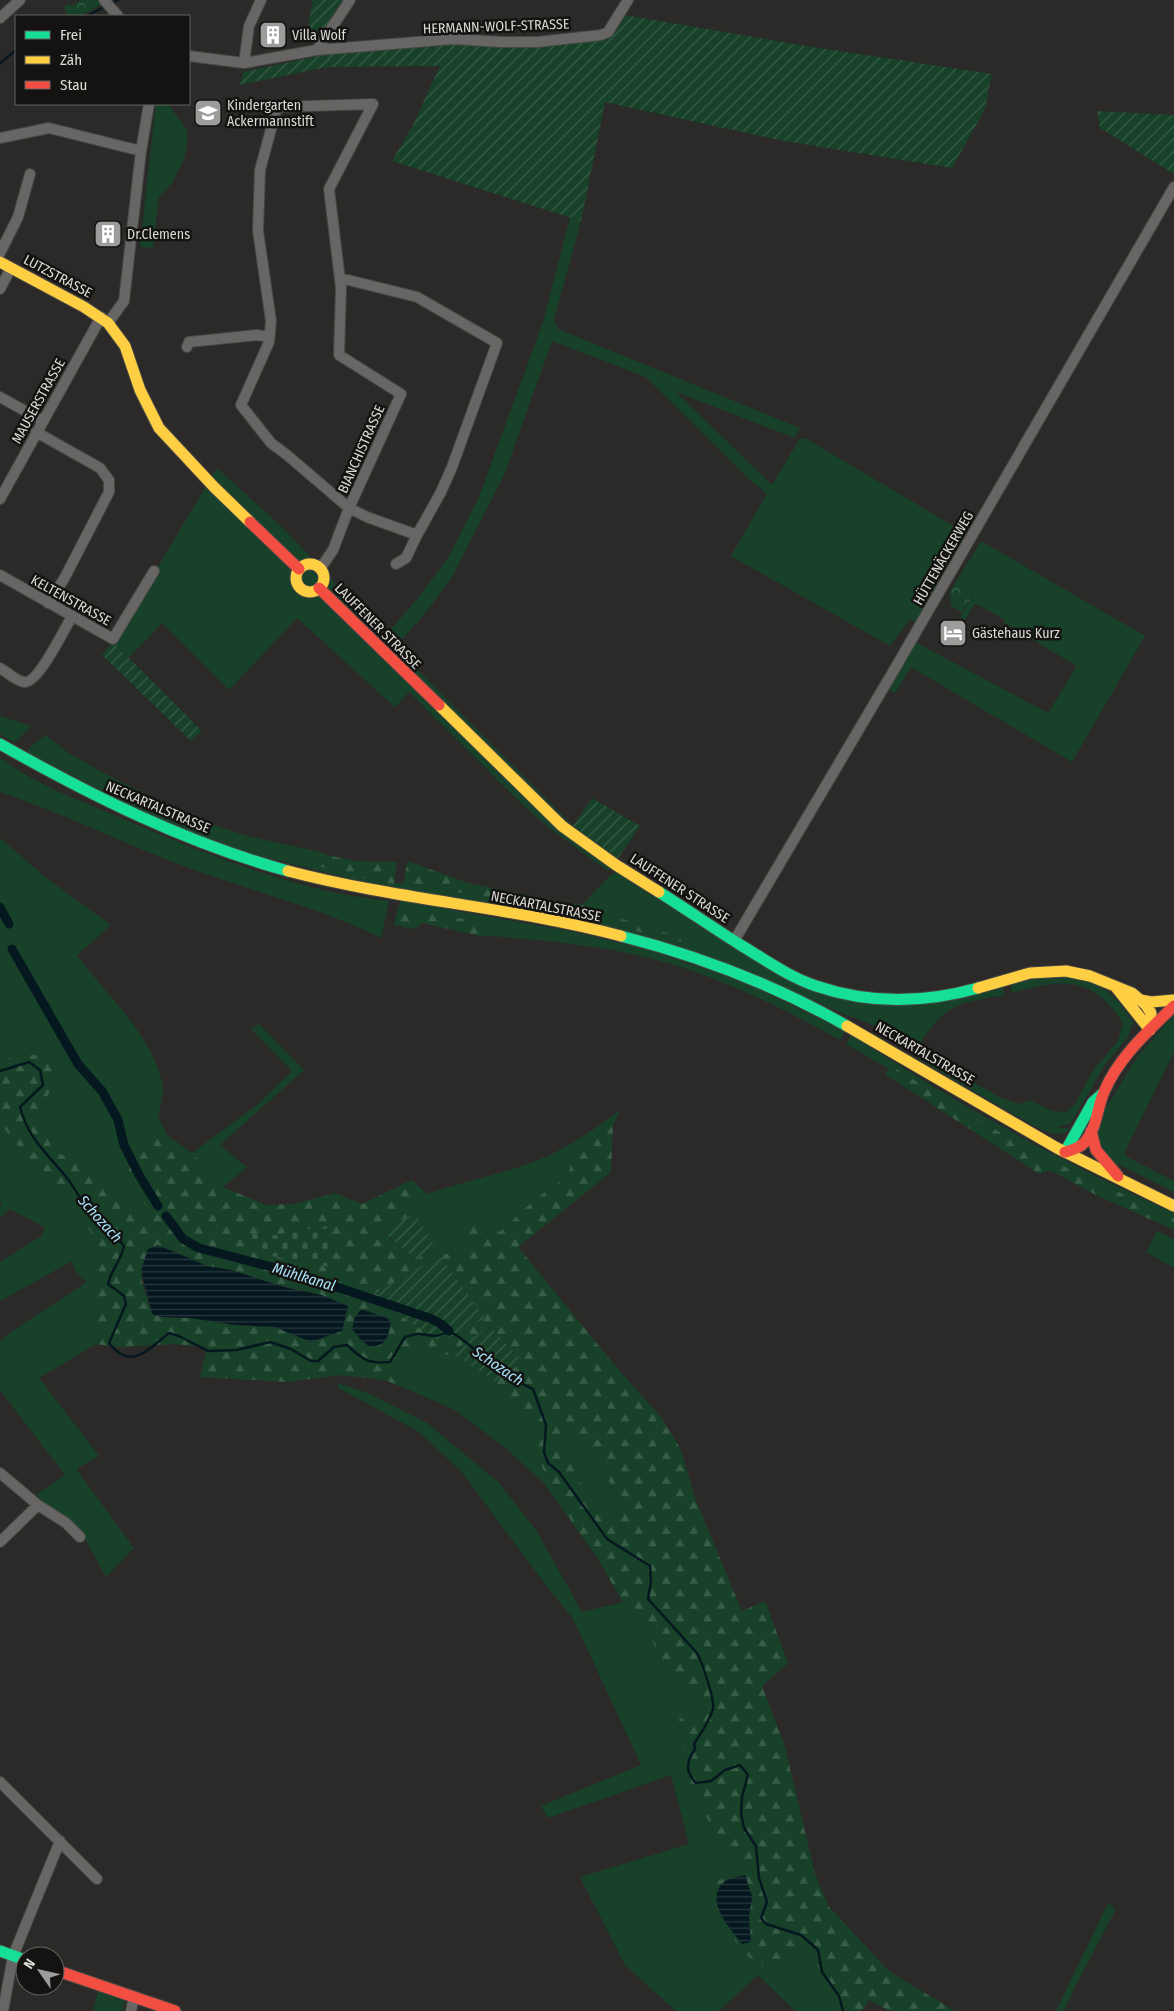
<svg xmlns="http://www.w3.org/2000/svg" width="1174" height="2011" viewBox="0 0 1174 2011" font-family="'Fira Sans Condensed',sans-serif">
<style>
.grass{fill:#174229}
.forest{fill:url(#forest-firs);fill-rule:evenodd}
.cemetery{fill:url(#cemetery-stones)}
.park{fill:url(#park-crowns)}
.garden{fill:url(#garden-furrows)}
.water{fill:url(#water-rules)}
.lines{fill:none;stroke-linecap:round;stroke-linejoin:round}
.stream{stroke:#05181f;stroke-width:2.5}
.canal{stroke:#05181f;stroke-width:9}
.street-casing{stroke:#474744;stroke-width:12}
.fast-casing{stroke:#474744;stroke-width:13}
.slow-casing{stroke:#474744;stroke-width:13}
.jam-casing{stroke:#474744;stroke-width:13}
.street{stroke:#676665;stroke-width:10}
.fast{stroke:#16e098;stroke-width:11}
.slow{stroke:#ffcf43;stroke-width:11}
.jam{stroke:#f24e42;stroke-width:11}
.labels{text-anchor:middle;stroke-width:5;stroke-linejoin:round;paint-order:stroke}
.street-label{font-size:14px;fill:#dadad7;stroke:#141311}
.poi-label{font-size:14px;fill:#dadad7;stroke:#141311;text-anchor:start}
.water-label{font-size:15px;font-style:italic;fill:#a7e3fa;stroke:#141311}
</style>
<defs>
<pattern id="forest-firs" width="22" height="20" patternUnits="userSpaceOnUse" patternTransform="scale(1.25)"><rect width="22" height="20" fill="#174229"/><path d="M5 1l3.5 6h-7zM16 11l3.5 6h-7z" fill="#385d47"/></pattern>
<pattern id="cemetery-stones" width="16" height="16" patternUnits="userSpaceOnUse" patternTransform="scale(1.25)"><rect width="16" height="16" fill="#174229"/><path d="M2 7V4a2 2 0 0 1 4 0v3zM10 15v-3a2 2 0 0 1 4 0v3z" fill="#385d47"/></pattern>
<pattern id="park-crowns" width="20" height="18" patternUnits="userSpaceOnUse" patternTransform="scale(1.25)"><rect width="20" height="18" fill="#174229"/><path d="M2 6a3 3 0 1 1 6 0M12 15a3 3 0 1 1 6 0" fill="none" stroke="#385d47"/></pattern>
<pattern id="garden-furrows" width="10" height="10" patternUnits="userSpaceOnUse" patternTransform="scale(1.25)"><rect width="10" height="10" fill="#174229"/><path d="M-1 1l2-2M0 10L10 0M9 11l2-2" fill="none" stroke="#385d47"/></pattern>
<pattern id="water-rules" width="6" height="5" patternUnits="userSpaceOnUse" patternTransform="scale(1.25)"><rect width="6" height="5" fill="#05181f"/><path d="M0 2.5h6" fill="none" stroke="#29393f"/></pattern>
</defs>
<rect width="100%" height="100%" fill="#2b2a28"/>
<path class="grass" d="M156,104H168L187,130V145L184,159L172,183L159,197L153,248L140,247Z
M570,218L581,221L554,320L558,329L800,428L795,438L676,392L772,485L799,440L805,438L967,534L918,624L910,619L890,646L731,556L767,494L748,478L646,377L552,341L505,473L451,579L423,616L395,647L573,826L618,858L608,871L549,828L525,807L409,692L395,707L297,618L229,690L162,623L129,657L113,642L217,468L285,530L385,636L418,598L448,558L479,497L543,322Z
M981,541L1145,636L1072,762L911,667L895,693L886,687L913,641L1048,713L1077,666L1004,623L1005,620L975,603L965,620L960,617L974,594L955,583Z
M0,716L31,726L15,743L0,734Z
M46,735L67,752L109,776L204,822L247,836L320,852L327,855L320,856L358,877L450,891L577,915L674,941L582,905L612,874L617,872L761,965L863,1002L1002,986L1005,995C954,1003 944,1005 916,1050L1001,1098L1019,1104L1030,1100L1052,1111L1066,1112L1075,1104L1093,1070L1118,1041L1123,1023C1093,976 1062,978 1012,993L1011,983C1063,970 1105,971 1133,1023L1128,1037L1105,1065L1070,1124L1055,1127L1071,1129C1061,1139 1047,1132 1036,1127L930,1066L905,1047H908C889,1032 868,1021 845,1015L744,969L376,885L241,851L148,815L27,752L33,744Z
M0,759L2,760L3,759C35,785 77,799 114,815C202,853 293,891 389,901L381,938C318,906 249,891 184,866C122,843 63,813 0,792Z
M0,838L49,880L111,925L77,955C106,995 150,1032 162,1082C165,1093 160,1106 158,1116L167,1135L192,1153L257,1105L292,1071L251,1029L259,1024L304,1070L220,1145L247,1167L223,1187L192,1153L186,1155L168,1138L155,1215L135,1211L81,1154L73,1152L62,1155L52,1149C39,1113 35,1113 58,1080L0,1061Z
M400,901L569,931L646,949L744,982L845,1031L840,1040C786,1010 731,982 671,964C613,946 551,941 491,936L492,923L398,909Z
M1174,1015V1052L1124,1153L1127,1157L1174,1181V1192L1116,1163L1108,1156L1102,1146L1099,1147L1097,1140L1099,1119L1138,1056Z
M851,1035C890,1059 928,1084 968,1107C1035,1146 1103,1181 1174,1213V1218L1038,1154L973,1117L897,1069H889L846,1044Z
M620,1110L613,1125L574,1150L568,1176L535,1199L500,1232L474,1217L467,1228L464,1248L440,1256L414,1213L412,1180L427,1194C457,1184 487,1177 516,1168C554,1157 589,1134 620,1110Z
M0,1123L47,1183L77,1193L78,1210L100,1248L92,1284L96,1344L39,1378L99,1456L76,1469L134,1548L106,1577L85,1539L36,1495L65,1475L0,1390V1341L11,1332L87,1282L76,1272L72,1261L0,1301V1262L43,1235L44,1227L10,1209L0,1217V1206L2,1205L0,1200Z
M1157,1231L1174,1239V1268L1146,1252Z
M428,1347L447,1355L506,1390L525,1415L533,1433L538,1460L573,1524L542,1481L503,1446L455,1410L400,1386C399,1360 407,1358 428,1347Z
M338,1383L370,1394L427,1423L499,1483L536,1530L582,1612L623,1602L650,1632L661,1664L705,1709L712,1828L745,1870L717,1881L710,1898L723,1928L756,1965L780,1967L800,1947L822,1971L838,2011H795L758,1975L719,2011H676L625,1965L580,1877L689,1844L671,1775L548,1818L541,1806L641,1765L578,1629L571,1616L545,1584L461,1471L419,1432L337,1387Z
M556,1416L596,1459L621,1502L616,1518L590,1503L570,1458Z
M1108,1903L1116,1909L1074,1989L1064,2011H1056Z
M99,1988L125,1996L123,2011H93Z"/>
<path class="forest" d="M327,855L355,861L397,862L394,884L358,877L317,866L315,861L320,856Z
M410,862L468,883L557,901L582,905L609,915L680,937L682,942L674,941L577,915L450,891L403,885L407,863Z
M398,909L492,923L491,936H480L422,923L415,929L394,925Z
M25,1053L43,1057L53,1063L58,1080C35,1113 39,1113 52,1149L62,1155L73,1152L81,1154L135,1211L154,1215L126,1182L135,1145L140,1139L155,1130L168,1138L186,1155L192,1153L223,1187L266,1205L295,1204L335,1193L362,1204L412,1180L414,1213L383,1233L416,1260L435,1246L440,1256L464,1248L467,1228L474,1216L500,1232L535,1199L568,1176L574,1150L613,1125L611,1172L518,1247L617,1368L661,1417L680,1448L696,1501L742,1611L765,1601L788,1663L762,1686L785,1747L815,1874L829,1907L890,1972L955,2011H890L869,2000L862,2011H838L822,1971L800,1947L780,1967L756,1965L723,1928L710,1898L717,1881L745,1870L712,1828L689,1780L679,1719L705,1709L661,1664L650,1632L623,1602L596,1556L573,1524L538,1460L533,1433L525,1415L506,1390L447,1355L428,1347C407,1358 399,1360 400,1386L384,1380L341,1375L287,1382L200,1377L207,1347L174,1344L118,1347L96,1344L92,1284L100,1248L78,1210L77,1193L47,1183L0,1123V1061ZM327,1226L330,1267L250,1251L247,1233L270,1236ZM148,1249L170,1250L207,1266L231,1270L284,1287L321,1295L348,1306L311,1342L275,1327L235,1325L191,1318L160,1317L149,1305L142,1282L141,1271ZM557,1417L596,1459L621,1502L617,1517L590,1503L570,1458ZM745,1876L752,1896L749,1917L718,1909C714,1889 725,1879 745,1876Z
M889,1069H897L973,1117L1038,1154L1174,1218V1230L1094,1194L1056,1173L1049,1171L1039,1174L885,1074Z"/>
<path class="cemetery" d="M327,1226L330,1267L250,1252L246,1233L270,1236Z"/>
<path class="park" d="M81,0H102L104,3L81,16H68L64,7L69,4L72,6Z
M955,583L974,594L962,612L951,606L950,592Z"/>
<path class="garden" d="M313,0H346L319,41L305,42Z
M625,15L806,46L992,74L985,109L952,168L784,141L605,102L581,221L392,161L413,125L440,66L327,67L240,85L243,72L318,56L453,42L602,39L615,32Z
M1097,111L1174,115V174L1100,128Z
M113,642L202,731L191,741L102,655Z
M592,798L640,826L618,858L573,826Z
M414,1213L435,1246L416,1260L383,1232Z
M440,1256L485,1318L441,1342L409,1322L375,1293Z
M490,1326L523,1362L496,1381L450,1353Z"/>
<path class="water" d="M158,1245L207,1266L231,1270L284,1287L321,1295L348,1306L342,1331L311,1342L275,1327L235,1325L191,1318L160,1317L152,1314L141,1271L148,1249Z
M361,1309L387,1318L391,1322C388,1337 387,1346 370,1347L361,1340L352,1329L354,1319Z
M745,1875L752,1896L749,1917L751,1942L742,1944C731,1929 704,1902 723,1883C728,1878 738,1877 745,1875Z"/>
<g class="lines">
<path class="stream" d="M111,4L118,0
M87,16L106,6
M0,63L16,50
M0,1071L29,1062L40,1070L43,1085L20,1107C28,1139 48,1154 67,1178C74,1187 79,1198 87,1207C99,1221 113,1231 124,1246C121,1261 111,1270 108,1284L124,1296L126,1304L109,1343C130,1371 148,1350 169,1333L179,1336L208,1351L237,1350L270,1342L291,1349L311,1361H318L334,1347L347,1345C363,1360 368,1364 390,1362L405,1337C410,1336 416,1333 421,1334C435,1336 435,1338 449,1331L459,1337L511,1378L533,1389L546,1425L544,1452L548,1463L559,1472L607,1539L650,1566L651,1581L648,1599L697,1653C702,1662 715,1700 713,1709C709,1722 701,1733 694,1744L695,1749C686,1762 685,1771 696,1783L711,1781L725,1770L740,1765L748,1775L742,1797L741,1813L744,1828L756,1846L759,1878L767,1902L761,1918L766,1924L801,1935L818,1950L822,1972L839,1996L843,2011"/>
<path class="canal" d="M0,907L9,924
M12,949L78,1064L102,1091L118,1120L124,1145L139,1175L158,1206
M166,1216L183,1239L199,1248L295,1273L432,1319L441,1324L449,1331"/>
<defs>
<path id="street" d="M104,0L118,16
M0,18L20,0
M317,50L350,0
M189,56L244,63L317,50L454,39L501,42H537L601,35L608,32L628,0
M244,63L249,26L261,0
M0,138L49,128L141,151
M0,253L18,217L30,174
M0,289L11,268
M108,323L124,301L141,151L149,104
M187,347L189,342L257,335L269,337
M0,397L43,421
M36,432L100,468L109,480V492L64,579L48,603
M0,499L101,317
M396,564L406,558L417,535
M320,569L333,550L349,508L401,394L339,355L341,288L329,189L373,104L277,107L260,170L258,231L271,321L269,342L241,405L271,443L287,455L349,508L367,517L417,535L441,492L452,467L497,343L417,297L340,278
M0,575L113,639L154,571
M0,668C7,672 16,681 24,682C38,684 65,628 72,616
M734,941L894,670L1174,187
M0,1473L38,1505L66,1523L80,1537
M0,1542L38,1505
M0,1782L97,1879
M3,2011L13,1956L60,1841
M131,2011L134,1997"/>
<path id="fast" d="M0,744C92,796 186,843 288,871
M659,892C686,909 712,927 739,944C764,959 789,977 816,986C869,1004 925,1003 978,988
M621,936C699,956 777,986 847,1026
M1065,1152L1093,1102L1102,1094
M0,1951L25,1960"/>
<path id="slow" d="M0,262L84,307L108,323L125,346L140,390L159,428L214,487L250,522
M296 578a14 14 0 1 1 28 0a14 14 0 1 1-28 0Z
M439,705L562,826L616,865L659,892
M288,871C398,900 512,907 621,936
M1115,986L1150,1030
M978,988L1030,973L1066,971L1090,976L1132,993L1146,1005L1151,1013L1150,1030
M1141,1000L1151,1002L1174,1000
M847,1026L1057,1148L1174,1206"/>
<path id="jam" d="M250,522L299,569
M319,588L439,705
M1091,1131L1096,1150L1118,1176
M1065,1152C1072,1150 1080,1148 1085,1142C1097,1128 1097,1108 1104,1092C1118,1058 1148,1031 1174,1006
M55,1970L175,2011"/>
</defs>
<use href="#street" class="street-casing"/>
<use href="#fast" class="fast-casing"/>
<use href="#slow" class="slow-casing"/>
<use href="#jam" class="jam-casing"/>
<use href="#street" class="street"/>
<use href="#fast" class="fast"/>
<use href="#slow" class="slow"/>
<use href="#jam" class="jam"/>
</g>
<defs>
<symbol id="building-square" viewBox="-11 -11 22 22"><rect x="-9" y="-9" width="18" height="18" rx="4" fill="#9d9c9a" stroke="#141311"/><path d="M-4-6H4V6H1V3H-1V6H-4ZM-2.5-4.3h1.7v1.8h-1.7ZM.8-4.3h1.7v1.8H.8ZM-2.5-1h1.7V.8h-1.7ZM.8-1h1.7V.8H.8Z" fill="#fff"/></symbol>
<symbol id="school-square" viewBox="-11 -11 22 22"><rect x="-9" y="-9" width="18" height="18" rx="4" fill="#9d9c9a" stroke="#141311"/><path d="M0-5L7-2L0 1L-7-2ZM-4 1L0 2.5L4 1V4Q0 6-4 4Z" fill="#fff"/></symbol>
<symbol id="hotel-square" viewBox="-11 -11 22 22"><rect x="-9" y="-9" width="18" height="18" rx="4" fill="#9d9c9a" stroke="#141311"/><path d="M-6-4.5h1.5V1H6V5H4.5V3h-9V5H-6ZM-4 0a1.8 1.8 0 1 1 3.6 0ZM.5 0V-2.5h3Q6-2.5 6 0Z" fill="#fff"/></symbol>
</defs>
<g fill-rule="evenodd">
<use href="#building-square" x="257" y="19" width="32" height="32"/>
<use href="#school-square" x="192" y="97" width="32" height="32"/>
<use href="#building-square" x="92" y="218" width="32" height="32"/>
<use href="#hotel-square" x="937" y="617" width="32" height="32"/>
</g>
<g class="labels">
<g class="street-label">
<text transform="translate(496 26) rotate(-2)" y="5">HERMANN-WOLF-STRASSE</text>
<text transform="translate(58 276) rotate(28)" y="5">LUTZSTRASSE</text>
<text transform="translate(38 401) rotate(-61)" y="5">MAUSERSTRASSE</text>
<text transform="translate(361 449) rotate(-66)" y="5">BIANCHISTRASSE</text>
<text transform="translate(943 558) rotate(-60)" y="5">HÜTTENÄCKERWEG</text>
<text transform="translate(71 600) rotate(29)" y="5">KELTENSTRASSE</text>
<text transform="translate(378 626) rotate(45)" y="5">LAUFFENER STRASSE</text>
<text transform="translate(158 807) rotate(23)" y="5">NECKARTALSTRASSE</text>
<text transform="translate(680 888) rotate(33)" y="5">LAUFFENER STRASSE</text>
<text transform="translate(546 906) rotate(11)" y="5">NECKARTALSTRASSE</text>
<text transform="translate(925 1053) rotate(30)" y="5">NECKARTALSTRASSE</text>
</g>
<g class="poi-label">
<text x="292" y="40">Villa Wolf</text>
<text x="227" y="110">Kindergarten<tspan x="227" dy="16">Ackermannstift</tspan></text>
<text x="127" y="239">Dr.Clemens</text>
<text x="972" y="638">Gästehaus Kurz</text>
</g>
<g class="water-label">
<text transform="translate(100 1219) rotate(48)" y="5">Schozach</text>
<text transform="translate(304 1277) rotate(17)" y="5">Mühlkanal</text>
<text transform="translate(498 1366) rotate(34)" y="5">Schozach</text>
</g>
</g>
<rect x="15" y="15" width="175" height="90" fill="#141311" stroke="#636360"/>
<rect x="25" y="31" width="25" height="8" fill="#16e098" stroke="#636360"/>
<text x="60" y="40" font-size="15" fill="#dadad7">Frei</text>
<rect x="25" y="56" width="25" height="8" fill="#ffcf43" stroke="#636360"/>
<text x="60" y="65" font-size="15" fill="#dadad7">Zäh</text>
<rect x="25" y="81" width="25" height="8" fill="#f24e42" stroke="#636360"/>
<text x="60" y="90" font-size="15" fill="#dadad7">Stau</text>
<g transform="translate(40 1971) rotate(304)"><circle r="24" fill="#141311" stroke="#636360"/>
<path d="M0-4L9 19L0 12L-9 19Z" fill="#9d9c9a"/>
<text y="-8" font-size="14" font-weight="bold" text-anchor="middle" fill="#dadad7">N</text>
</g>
</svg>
